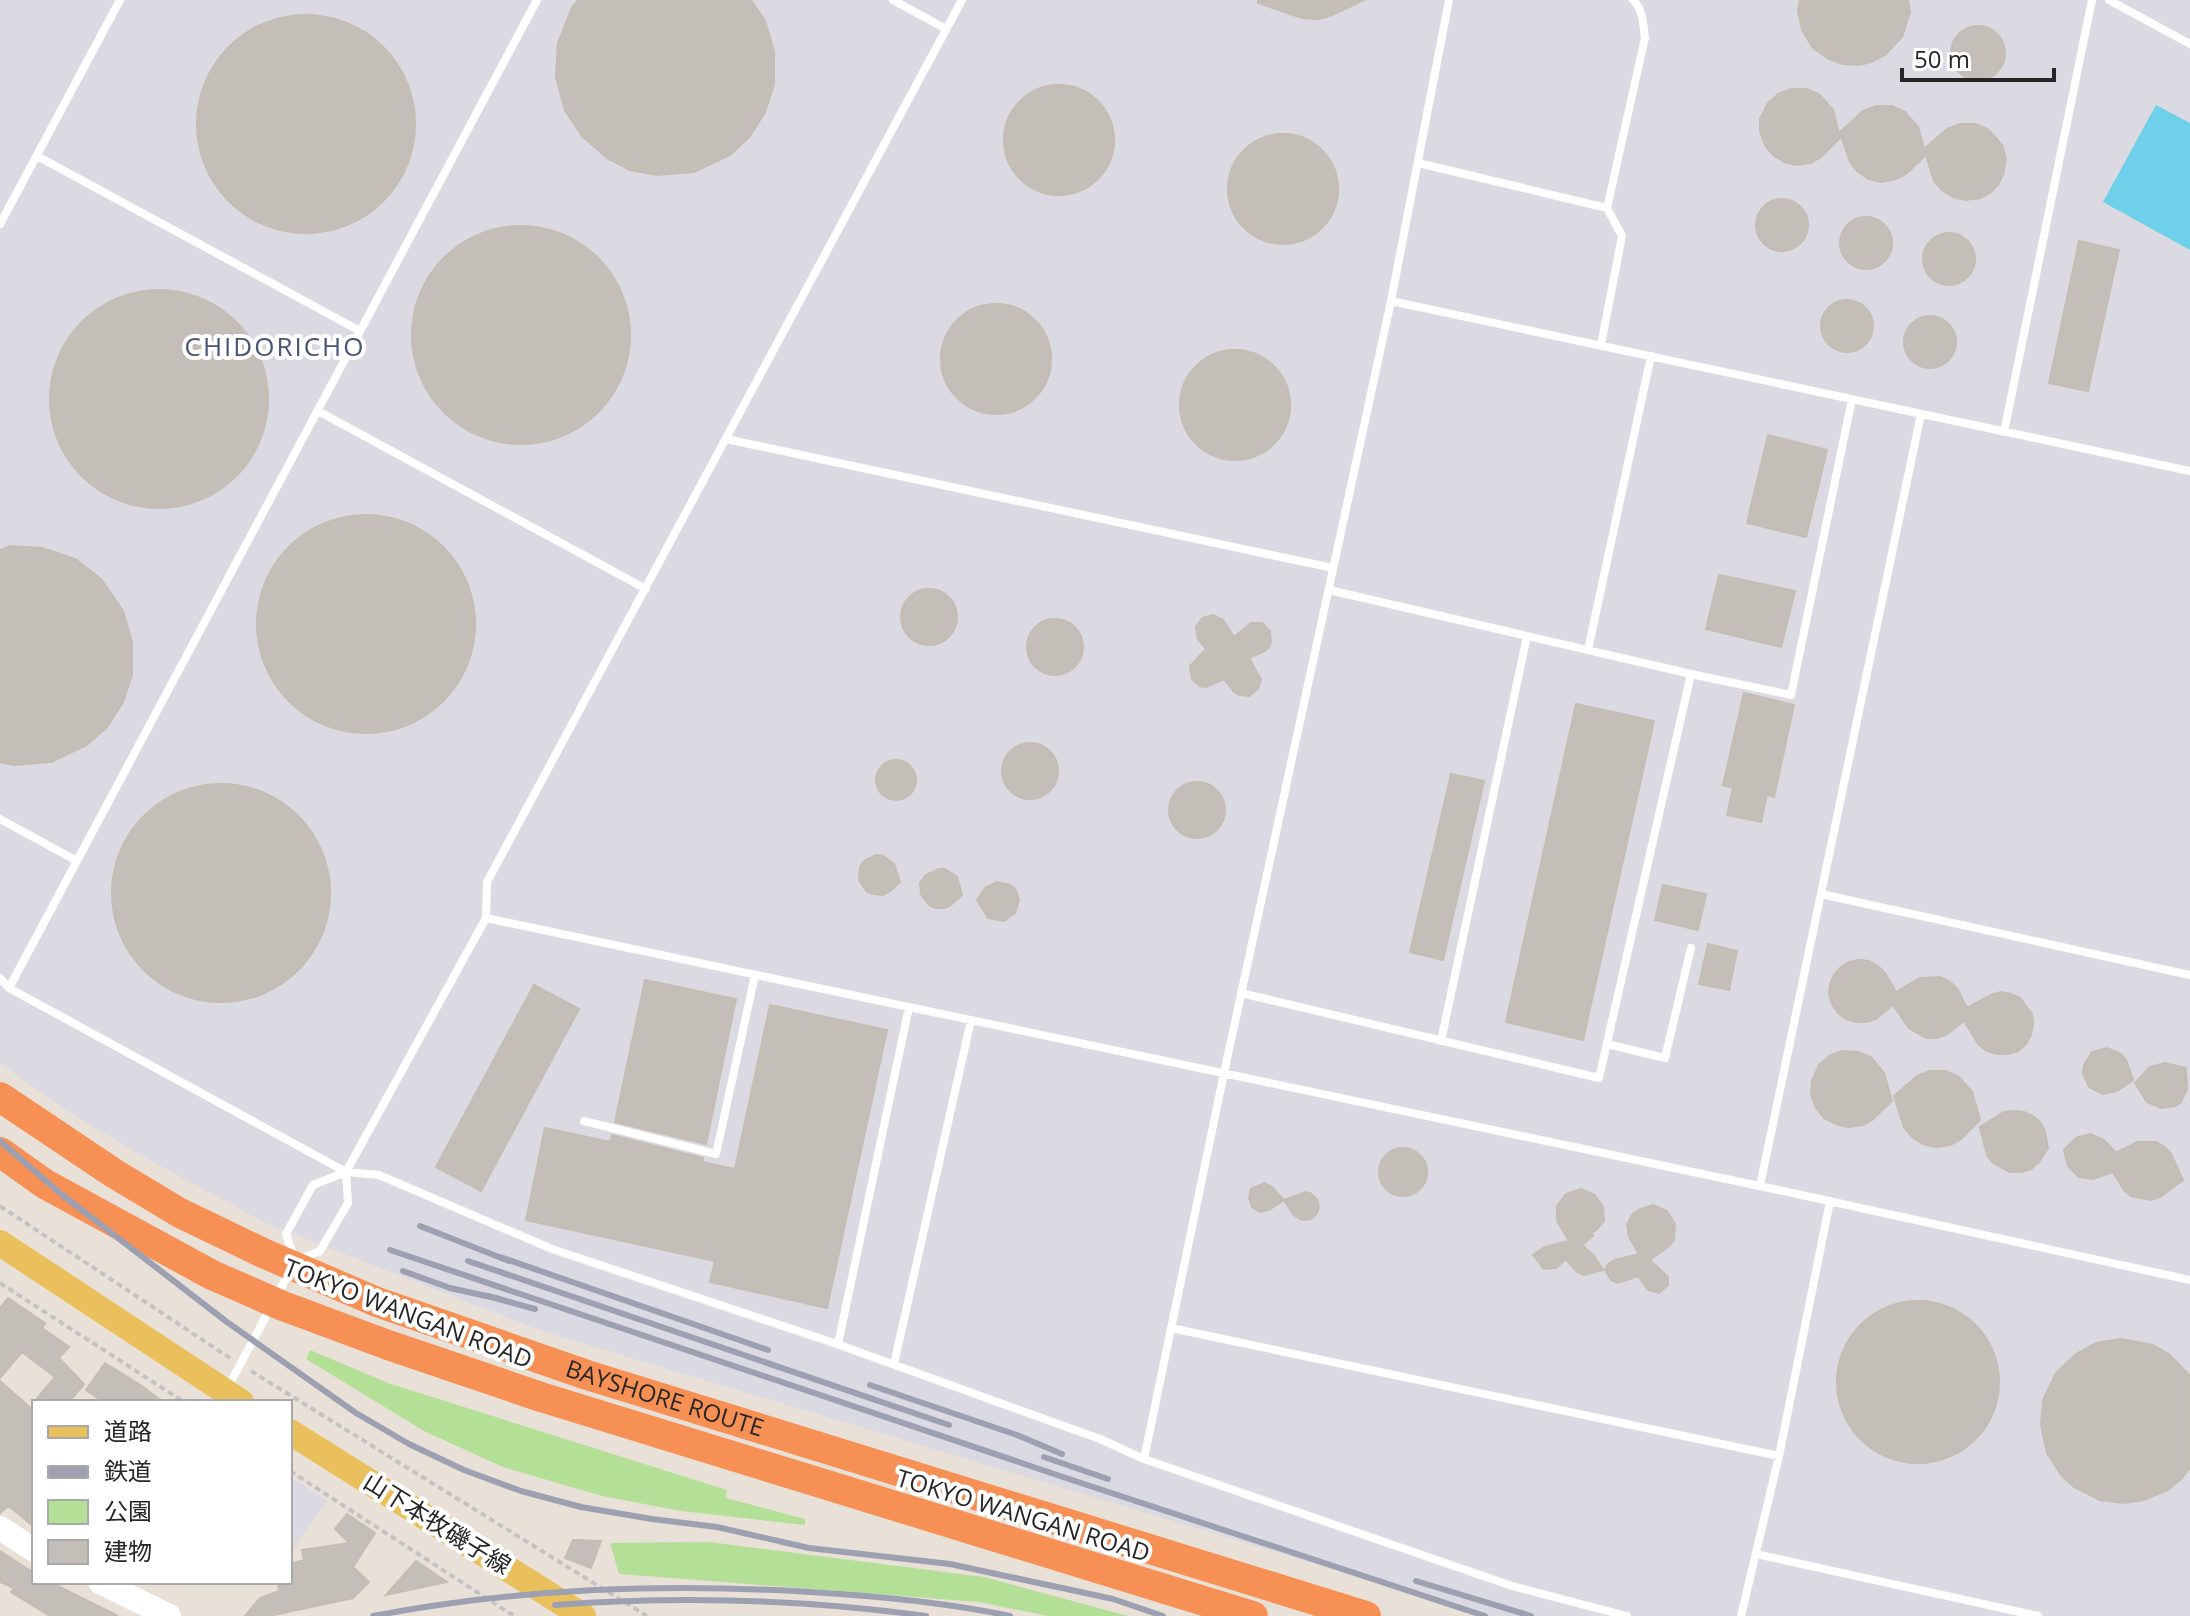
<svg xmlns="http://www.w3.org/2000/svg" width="2190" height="1616" viewBox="0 0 2190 1616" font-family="'Open Sans','Noto Sans JP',sans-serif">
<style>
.industrial{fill:#dbd9e1}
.green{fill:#b3df96}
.water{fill:#6ed0e9}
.building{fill:#c4beb8;stroke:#c4bdb2;stroke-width:2}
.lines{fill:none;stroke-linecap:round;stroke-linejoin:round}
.path{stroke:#c3c3c3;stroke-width:4;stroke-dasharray:6 4;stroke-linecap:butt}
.lane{stroke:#fff;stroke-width:8}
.secondary{stroke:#fff;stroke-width:24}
.primary{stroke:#eac05c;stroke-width:26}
.highway{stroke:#f79055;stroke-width:30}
.rail{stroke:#9ca0b1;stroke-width:6}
.labels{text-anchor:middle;stroke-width:8;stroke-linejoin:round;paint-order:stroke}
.street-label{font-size:24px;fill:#272727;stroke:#fff}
.neighbourhood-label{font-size:26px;letter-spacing:2px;fill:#4a5475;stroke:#fff}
</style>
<rect width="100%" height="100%" fill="#e9e1d8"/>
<path class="industrial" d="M0,0H2190V1616H1488L545,1332L267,1224L137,1153L65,1110L0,1063Z
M290,1477L328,1501L290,1552Z"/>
<path class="green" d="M310,1350L388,1383L727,1490L726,1498L805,1519V1525L681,1511L602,1496L503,1467L424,1431L306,1359Z
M709,1542L984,1577L1128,1616H1048L979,1602L619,1574L610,1543Z"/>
<path class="water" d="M2156,105L2190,123V250L2103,202Z"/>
<path class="building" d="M578,0H751L765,21L774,52V84L765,112L750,136L730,155L694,172L657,175L630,170L607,158L582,136L565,110L556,77L558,43L572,8Z
M1258,0H1364L1330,16L1318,19L1302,18L1258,3Z
M1800,0H1908L1910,12L1902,37L1885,55L1871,62L1859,65L1843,64L1829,59L1813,48L1802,30L1798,11Z
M197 124a109 109 0 1 1 218 0a109 109 0 1 1-218 0Z
M1951 53a27 27 0 1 1 54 0a27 27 0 1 1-54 0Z
M1004 140a55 55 0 1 1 110 0a55 55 0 1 1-110 0Z
M1791,89H1807L1820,95L1833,110L1840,138L1821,157L1811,163L1796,165L1784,162L1773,155L1765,145L1760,131V119L1768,103L1778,94Z
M1876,106H1892L1905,112L1918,127L1924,149L1947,129L1960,124H1976L1989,130L2002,145L2006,158L2003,175L1998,185L1990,193L1980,198L1965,200L1953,197L1942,190L1934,181L1926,155L1906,174L1896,179L1881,182L1869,179L1858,172L1850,162L1840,132L1863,111Z
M1228 189a55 55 0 1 1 110 0a55 55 0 1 1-110 0Z
M1756 225a26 26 0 1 1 52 0a26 26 0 1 1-52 0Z
M1840 243a26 26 0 1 1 52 0a26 26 0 1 1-52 0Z
M412 335a109 109 0 1 1 218 0a109 109 0 1 1-218 0Z
M1923 259a26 26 0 1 1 52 0a26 26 0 1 1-52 0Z
M2079,241L2119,250L2088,391L2049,383Z
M50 399a109 109 0 1 1 218 0a109 109 0 1 1-218 0Z
M1821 326a26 26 0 1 1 52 0a26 26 0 1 1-52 0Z
M941 359a55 55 0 1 1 110 0a55 55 0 1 1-110 0Z
M1904 342a26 26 0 1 1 52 0a26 26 0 1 1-52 0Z
M1180 405a55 55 0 1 1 110 0a55 55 0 1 1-110 0Z
M1768,435L1827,450L1806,537L1747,523Z
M257 624a109 109 0 1 1 218 0a109 109 0 1 1-218 0Z
M11,546L42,548L75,559L101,579L123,611L132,642V675L123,702L107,727L87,745L51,762L14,765L0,762V550Z
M1719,575L1795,591L1781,647L1706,629Z
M901 617a28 28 0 1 1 56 0a28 28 0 1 1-56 0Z
M1213,615L1223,620L1234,637L1251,623H1262L1270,631L1271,642L1269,647L1265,651L1249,658L1261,679L1258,689L1249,696L1239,695L1234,692L1224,679L1206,687L1200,686L1192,679L1190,666L1206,649L1198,639L1196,627L1202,618Z
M1027 647a28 28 0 1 1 56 0a28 28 0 1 1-56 0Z
M1744,693L1794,705L1774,797L1767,795L1761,822L1727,815L1733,788L1723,785Z
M1576,704L1654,721L1583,1040L1506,1022Z
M1002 771a28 28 0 1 1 56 0a28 28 0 1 1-56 0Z
M876 780a20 20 0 1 1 40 0a20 20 0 1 1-40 0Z
M1451,774L1484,781L1443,960L1410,952Z
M1169 810a28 28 0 1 1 56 0a28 28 0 1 1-56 0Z
M112 893a109 109 0 1 1 218 0a109 109 0 1 1-218 0Z
M876,855L883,856L894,864L900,882L889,892L883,895L874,894L867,892L859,880L860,867L864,861Z
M939,869H945L957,877L962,895L951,905L945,908H935L929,905L921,894L920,883L926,875Z
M997,882L1010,885L1016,890L1019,900L1015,913L1004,921L988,918L977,900L985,888Z
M1663,885L1706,894L1698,930L1655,920Z
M1708,944L1737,951L1729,990L1699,984Z
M1859,960L1869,961L1878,966L1885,973L1896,992L1920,978L1940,977L1949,981L1957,988L1967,1008L1991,995L2001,992L2011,994L2020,998L2032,1014L2033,1025L2031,1035L2026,1044L2018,1051L2008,1054H1997L1987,1051L1979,1045L1964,1021L1947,1034L1937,1038H1926L1909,1028L1893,1005L1876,1019L1866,1022H1855L1846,1019L1838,1013L1832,1004L1829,994L1830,984L1834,975L1840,968L1849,962Z
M645,980L736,999L706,1144L615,1122Z
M534,985L579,1009L481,1191L436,1167Z
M770,1005L887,1030L827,1308L710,1282L715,1261L526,1220L545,1128L611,1142L612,1135L703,1158L702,1162L735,1169Z
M2107,1048L2121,1054L2126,1060L2133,1080L2117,1091L2103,1094L2089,1087L2083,1073L2084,1065L2092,1052Z
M1842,1051L1858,1052L1871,1057L1884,1073L1892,1101L1872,1120L1863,1125L1848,1127L1836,1124L1824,1118L1816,1108L1811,1094L1812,1081L1819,1065L1829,1056Z
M2165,1063L2186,1068L2187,1089L2181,1102L2175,1106L2161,1108L2147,1102L2135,1083L2150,1067Z
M1930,1071H1946L1959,1077L1972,1092L1980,1120L1960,1140L1950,1145L1935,1147L1923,1144L1912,1137L1904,1127L1894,1096L1917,1076Z
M2014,1111L2024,1112L2033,1116L2041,1123L2045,1132L2048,1148L2039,1162L2031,1169L2021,1172H2010L1993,1163L1987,1155L1980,1127L2004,1112Z
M2090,1134L2104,1140L2116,1153L2137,1142H2156L2165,1147L2171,1154L2183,1180L2160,1197L2151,1200L2131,1196L2124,1190L2113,1172L2093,1179L2079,1177L2068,1166L2064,1150L2076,1138Z
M1379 1172a24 24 0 1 1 48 0a24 24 0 1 1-48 0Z
M1264,1183L1272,1187L1284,1200L1269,1210L1260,1212L1252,1207L1249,1198L1251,1189Z
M1581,1189L1595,1195L1603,1207L1604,1221L1596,1230L1587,1237L1594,1235L1582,1245L1594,1256L1603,1270L1584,1275L1577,1272L1566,1259L1556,1268L1544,1269L1533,1255L1545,1247L1569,1241L1557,1221V1206L1566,1194Z
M1306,1192L1310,1193L1317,1199L1319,1208L1315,1216L1311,1219L1302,1220L1294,1215L1284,1200Z
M1653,1205L1667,1211L1675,1224L1674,1240L1669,1246L1650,1260L1668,1277V1285L1659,1293L1648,1290L1638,1276L1618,1283L1611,1280L1605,1270L1608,1264L1615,1260L1639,1254L1629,1237L1627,1225L1632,1215L1638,1210Z
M8,1298L45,1323L42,1328L69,1347L59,1358L84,1384L69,1402H34L55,1377L22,1352L0,1378V1308Z
M1837 1382a81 81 0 1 1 162 0a81 81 0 1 1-162 0Z
M2121,1339L2153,1345L2170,1355L2190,1376V1467L2182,1478L2168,1490L2144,1500L2124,1503L2100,1500L2074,1487L2062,1476L2047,1453L2041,1425L2043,1400L2056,1373L2076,1354L2096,1343Z
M105,1363L142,1386L163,1402H104L86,1390Z
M0,1381L34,1411V1527L9,1506L0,1513Z
M347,1514L375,1533L353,1567L369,1582L353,1598L269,1616H245L260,1598L279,1591L278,1582H290V1564L304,1560L302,1550L349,1543L335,1529Z
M573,1540L601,1541L591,1568L565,1558Z
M0,1551L34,1573V1582H50L118,1616H50L11,1592L14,1588L0,1582Z
M416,1561L447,1582L386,1595Z"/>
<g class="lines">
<path class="path" d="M0,1206L230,1358
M0,1283L184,1402
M251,1371L647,1616
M290,1471L514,1616"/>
<path class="lane" d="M893,0L946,29
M1449,0L1391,301L1224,1073L1144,1459L1512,1586L1627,1616
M2109,0L2190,44
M37,156L360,331
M1418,163L1607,208
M0,224L120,0
M1391,301L2190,471
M1601,345L1622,236L1607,208L1645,38C1643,24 1643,9 1633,0
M318,411L646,589
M2004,432L2092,0
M726,439L1333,568
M1588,650L1651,356
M1691,674L1791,695L1852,399
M0,819L77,861
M1821,894L2190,975
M486,918L487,882L962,0
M0,978L9,988L346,1172L379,1175L552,1249L834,1343L1100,1439L1144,1459
M9,988L537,0
M1241,993L1599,1078L1691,674L1329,590
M1441,1041L1527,636
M1607,1044L1665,1058L1691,948
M584,1121L716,1154L755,975
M1760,1186L1921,414
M294,1257L286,1234L313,1185L346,1172
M298,1260L320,1251L348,1203L346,1172L486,918L1769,1188L2190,1280
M1171,1328L1779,1456
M838,1344L909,1007
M894,1364L971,1020
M227,1389L290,1271
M1756,1554L2038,1616
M1741,1616L1779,1456L1830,1201"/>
<path class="secondary" d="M0,1528L34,1550
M100,1582L169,1616"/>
<path class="primary" d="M0,1243L241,1402
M290,1432L583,1616"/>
<g class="highway">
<path id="s1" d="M0,1097L115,1174L180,1213L263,1253L377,1302L587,1375L1366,1616"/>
<path d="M0,1152L45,1184L212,1275L283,1306L388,1345L541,1397L1253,1616"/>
</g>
<path class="rail" d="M0,1141L61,1194L227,1322L356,1413L409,1444L464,1470L521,1491L581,1507L652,1519L717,1527L809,1548L950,1564L1113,1599L1163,1616
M420,1226L509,1261
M390,1250L1072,1480L1485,1616
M500,1257L768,1350
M468,1261L949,1425
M403,1271L450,1288L500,1299
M488,1296L535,1309
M870,1385L1017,1435L1062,1454
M1044,1457L1108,1479
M1416,1581L1531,1616
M555,1605C678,1596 803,1599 926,1616
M373,1616C518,1588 663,1583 810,1592C877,1596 944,1602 1010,1616"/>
</g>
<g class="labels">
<g class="street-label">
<text transform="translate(408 1314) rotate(21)" y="8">TOKYO WANGAN ROAD</text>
<text dy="8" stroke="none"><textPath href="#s1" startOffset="734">BAYSHORE ROUTE</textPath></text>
<text transform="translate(1023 1516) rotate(17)" y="8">TOKYO WANGAN ROAD</text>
<text transform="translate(437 1524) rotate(32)" y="8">山下本牧磯子線</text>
</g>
<g class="neighbourhood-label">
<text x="275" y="356">CHIDORICHO</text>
</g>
</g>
<rect x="32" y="1400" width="260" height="184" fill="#ffffff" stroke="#a9a9a9" stroke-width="2"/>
<rect x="48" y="1426" width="40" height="12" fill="#eac05c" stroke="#a9a9a9" stroke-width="2"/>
<text x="104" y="1440" font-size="24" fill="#272727">道路</text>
<rect x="48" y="1466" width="40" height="12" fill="#9ca0b1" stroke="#a9a9a9" stroke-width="2"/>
<text x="104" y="1480" font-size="24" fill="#272727">鉄道</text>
<rect x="48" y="1500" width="40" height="24" fill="#b3df96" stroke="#a9a9a9" stroke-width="2"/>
<text x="104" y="1520" font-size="24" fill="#272727">公園</text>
<rect x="48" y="1540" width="40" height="24" fill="#c4beb8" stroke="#a9a9a9" stroke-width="2"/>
<text x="104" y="1560" font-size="24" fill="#272727">建物</text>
<path d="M1902 68v12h152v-12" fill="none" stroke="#272727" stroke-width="4"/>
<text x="1914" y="68" font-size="24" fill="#272727" stroke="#ffffff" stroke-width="6" paint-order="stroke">50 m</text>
</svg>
